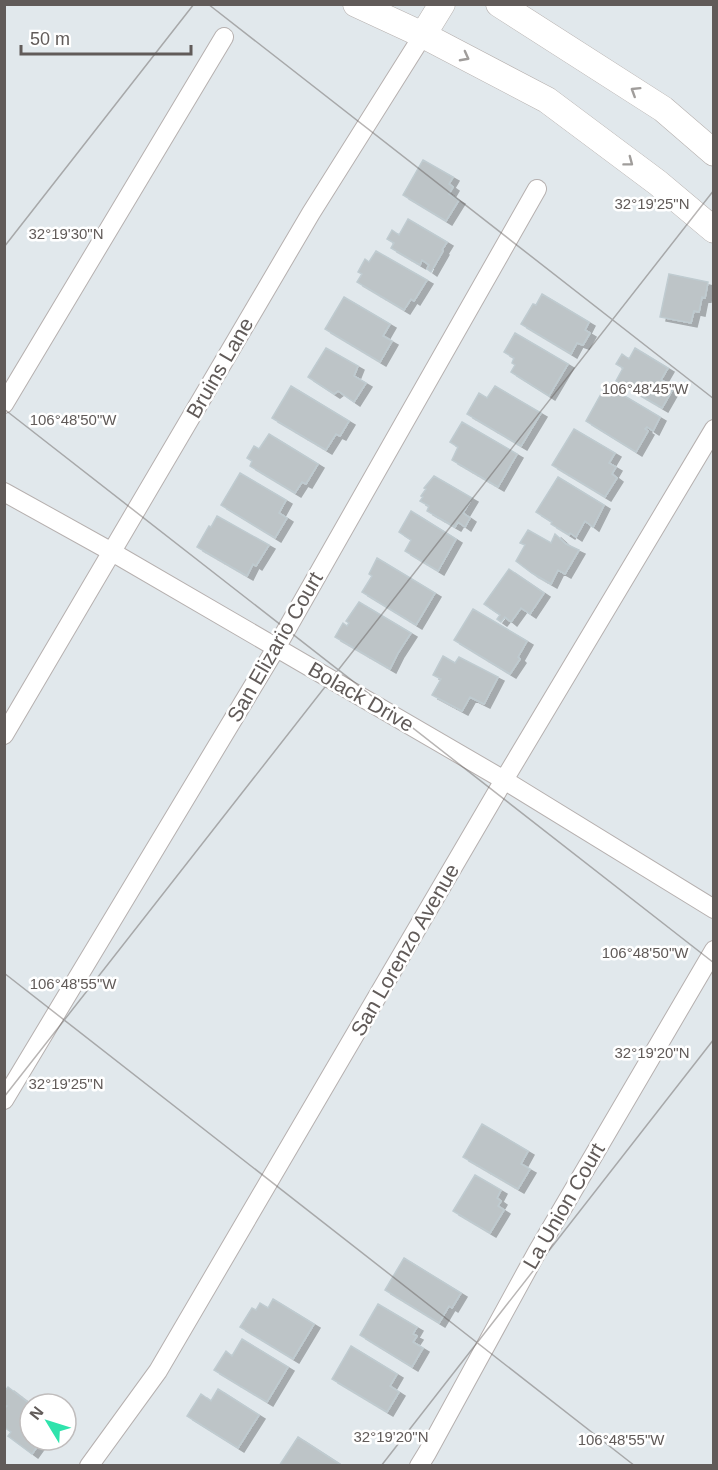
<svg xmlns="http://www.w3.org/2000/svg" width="718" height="1470" viewBox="0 0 718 1470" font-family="Helvetica,sans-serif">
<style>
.building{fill:#bdc4c7;stroke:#bfcbd0;stroke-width:1.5;filter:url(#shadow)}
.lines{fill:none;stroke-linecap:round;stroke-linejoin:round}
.street-casing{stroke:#b6b0af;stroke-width:20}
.secondary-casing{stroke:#b6b0ae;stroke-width:27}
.street{stroke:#fff;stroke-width:18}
.secondary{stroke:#fff;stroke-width:26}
.oneway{stroke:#a09d9b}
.ticks{fill:none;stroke:#615b59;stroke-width:1.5;stroke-opacity:0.45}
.labels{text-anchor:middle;stroke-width:5;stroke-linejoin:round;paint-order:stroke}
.street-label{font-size:21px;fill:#615b59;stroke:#fff}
.ticks-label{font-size:15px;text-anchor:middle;fill:#615b59;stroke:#fff;stroke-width:5;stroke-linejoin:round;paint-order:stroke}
</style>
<defs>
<filter id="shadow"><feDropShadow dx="6" dy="4" stdDeviation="0" flood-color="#0004"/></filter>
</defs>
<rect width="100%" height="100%" fill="#e1e8ec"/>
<path class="building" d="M423,160L453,177L449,184L453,187L449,194L459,200L446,221L403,195Z
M408,219L447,242L442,250L443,251L431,272L427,269L429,265L422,260L420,265L391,248L394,243L387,239L392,230L399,235Z
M376,251L427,280L414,301L411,299L404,310L357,282L362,274L358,272L365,259L369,262Z
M669,274L708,282L705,298L702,297L699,312L694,311L691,323L660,317Z
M542,294L589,322L585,330L590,333L583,345L577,343L571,354L521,324L533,304L536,305Z
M344,297L390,324L383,336L392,341L380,362L325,329Z
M515,333L568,364L549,396L511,372L515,365L512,363L514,358L504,352Z
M326,348L358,366L354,376L366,383L354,402L338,391L334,394L308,377Z
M635,348L668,368L661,380L674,387L662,408L616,381L623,368L616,364L622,354L629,359Z
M606,385L660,417L653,431L647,427L645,429L648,431L636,452L586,421Z
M291,386L349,421L340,436L336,434L326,450L272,418Z
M495,386L541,413L521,446L467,414L479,393L487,398Z
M462,422L517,454L498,487L452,460L458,447L450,442Z
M574,429L615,453L609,463L616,467L612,474L617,478L605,497L552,465Z
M269,434L318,464L306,484L302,482L295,493L250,466L252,461L247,458L254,446L259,449Z
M240,473L286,500L279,513L287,518L275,538L221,505Z
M434,476L472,498L463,513L470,518L465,527L458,522L455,527L427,511L429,506L420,501L423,497L421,496L426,489L424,488Z
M558,477L604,505L593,527L585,521L576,537L570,533L569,535L551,524L552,522L536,512Z
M411,511L456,539L438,571L405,551L411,540L399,532Z
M217,516L269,545L256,566L253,564L247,576L197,547L209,526L211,527Z
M528,530L551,543L555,534L566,544L579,550L565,574L558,570L551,584L532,573L516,561L525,545L520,543Z
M377,558L435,593L416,625L362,592L372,576L369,574Z
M509,569L544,593L530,614L521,608L511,622L505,617L501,622L497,619L500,615L484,604Z
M359,602L411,633L398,653L390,669L335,637L343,623L347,626L349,623L346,621Z
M473,609L527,641L518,657L520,659L510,674L454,640Z
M443,656L455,663L459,657L498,677L484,704L470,697L462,711L432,695L441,679L433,675Z
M482,1124L528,1151L521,1164L530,1169L518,1189L463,1157Z
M475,1175L501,1190L497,1198L501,1201L498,1206L504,1210L490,1233L453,1211Z
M404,1258L461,1293L452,1308L449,1306L439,1323L385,1290Z
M273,1299L314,1324L293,1359L240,1327L252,1308L256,1310L260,1303L268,1308Z
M378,1304L417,1327L413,1334L417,1336L413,1342L423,1348L412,1367L360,1335Z
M242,1339L288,1367L267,1402L214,1370L226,1351L232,1356Z
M351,1346L397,1374L390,1386L399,1392L387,1412L332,1379Z
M8,1387L30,1404V1440H42L32,1454L8,1436L11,1432L4,1427V1409L7,1406L4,1405V1392Z
M218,1389L259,1415L238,1448L187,1416L201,1394L211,1401Z
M298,1437L343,1466H279Z"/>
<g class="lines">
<defs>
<path id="street" d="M4,404L224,37
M4,492L112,552L504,780L714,909
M4,735L311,213L423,35
M4,1100L276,648L537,189
M89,1466L158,1371L504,780L714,429
M419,1466L427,1453L537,1252L714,950"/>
<path id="secondary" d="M356,4L423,35L547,100L658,183L714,230
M499,4L663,109L714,153
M423,35L442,4"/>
</defs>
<use href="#street" class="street-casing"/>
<use href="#secondary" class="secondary-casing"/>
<use href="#street" class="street"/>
<use href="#secondary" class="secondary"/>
</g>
<defs><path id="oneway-chevron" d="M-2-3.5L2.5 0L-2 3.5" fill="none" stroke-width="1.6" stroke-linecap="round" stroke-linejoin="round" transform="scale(1.5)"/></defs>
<g class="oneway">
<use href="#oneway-chevron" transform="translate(465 57) rotate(28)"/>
<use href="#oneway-chevron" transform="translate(635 91) rotate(-148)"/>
<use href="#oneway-chevron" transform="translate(629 162) rotate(37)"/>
</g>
<path class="ticks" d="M208,4L714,399M4,247L194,4M4,409L714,963M4,973L635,1466M4,1097L714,190M381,1466L714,1039"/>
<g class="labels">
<g class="street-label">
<text transform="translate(220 368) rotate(-60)" y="7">Bruins Lane</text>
<text transform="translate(275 647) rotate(-60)" y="7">San Elizario Court</text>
<text transform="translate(361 697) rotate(30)" y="7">Bolack Drive</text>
<text transform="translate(405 950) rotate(-60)" y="7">San Lorenzo Avenue</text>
<text transform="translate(564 1206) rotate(-60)" y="7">La Union Court</text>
</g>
</g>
<g class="ticks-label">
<text x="652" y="209">32°19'25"N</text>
<text x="66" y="239">32°19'30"N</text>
<text x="645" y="394">106°48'45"W</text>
<text x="73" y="425">106°48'50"W</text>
<text x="645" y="958">106°48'50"W</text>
<text x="73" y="989">106°48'55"W</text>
<text x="652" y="1058">32°19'20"N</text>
<text x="66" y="1089">32°19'25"N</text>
<text x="391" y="1442">32°19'20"N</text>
<text x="621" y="1445">106°48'55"W</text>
</g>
<rect width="718" height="1470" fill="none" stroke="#615b59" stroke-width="12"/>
<g transform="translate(48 1422) rotate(308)"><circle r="28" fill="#ffffff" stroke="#c0bdbd" stroke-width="1.5"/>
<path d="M0-4.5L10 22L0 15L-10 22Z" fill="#2fe3ac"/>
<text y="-9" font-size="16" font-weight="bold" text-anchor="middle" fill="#615b59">N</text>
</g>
<path d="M21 45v9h170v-9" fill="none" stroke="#615b59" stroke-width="3"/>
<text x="30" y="45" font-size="18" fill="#615b59" stroke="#ffffff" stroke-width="4.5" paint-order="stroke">50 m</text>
</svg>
